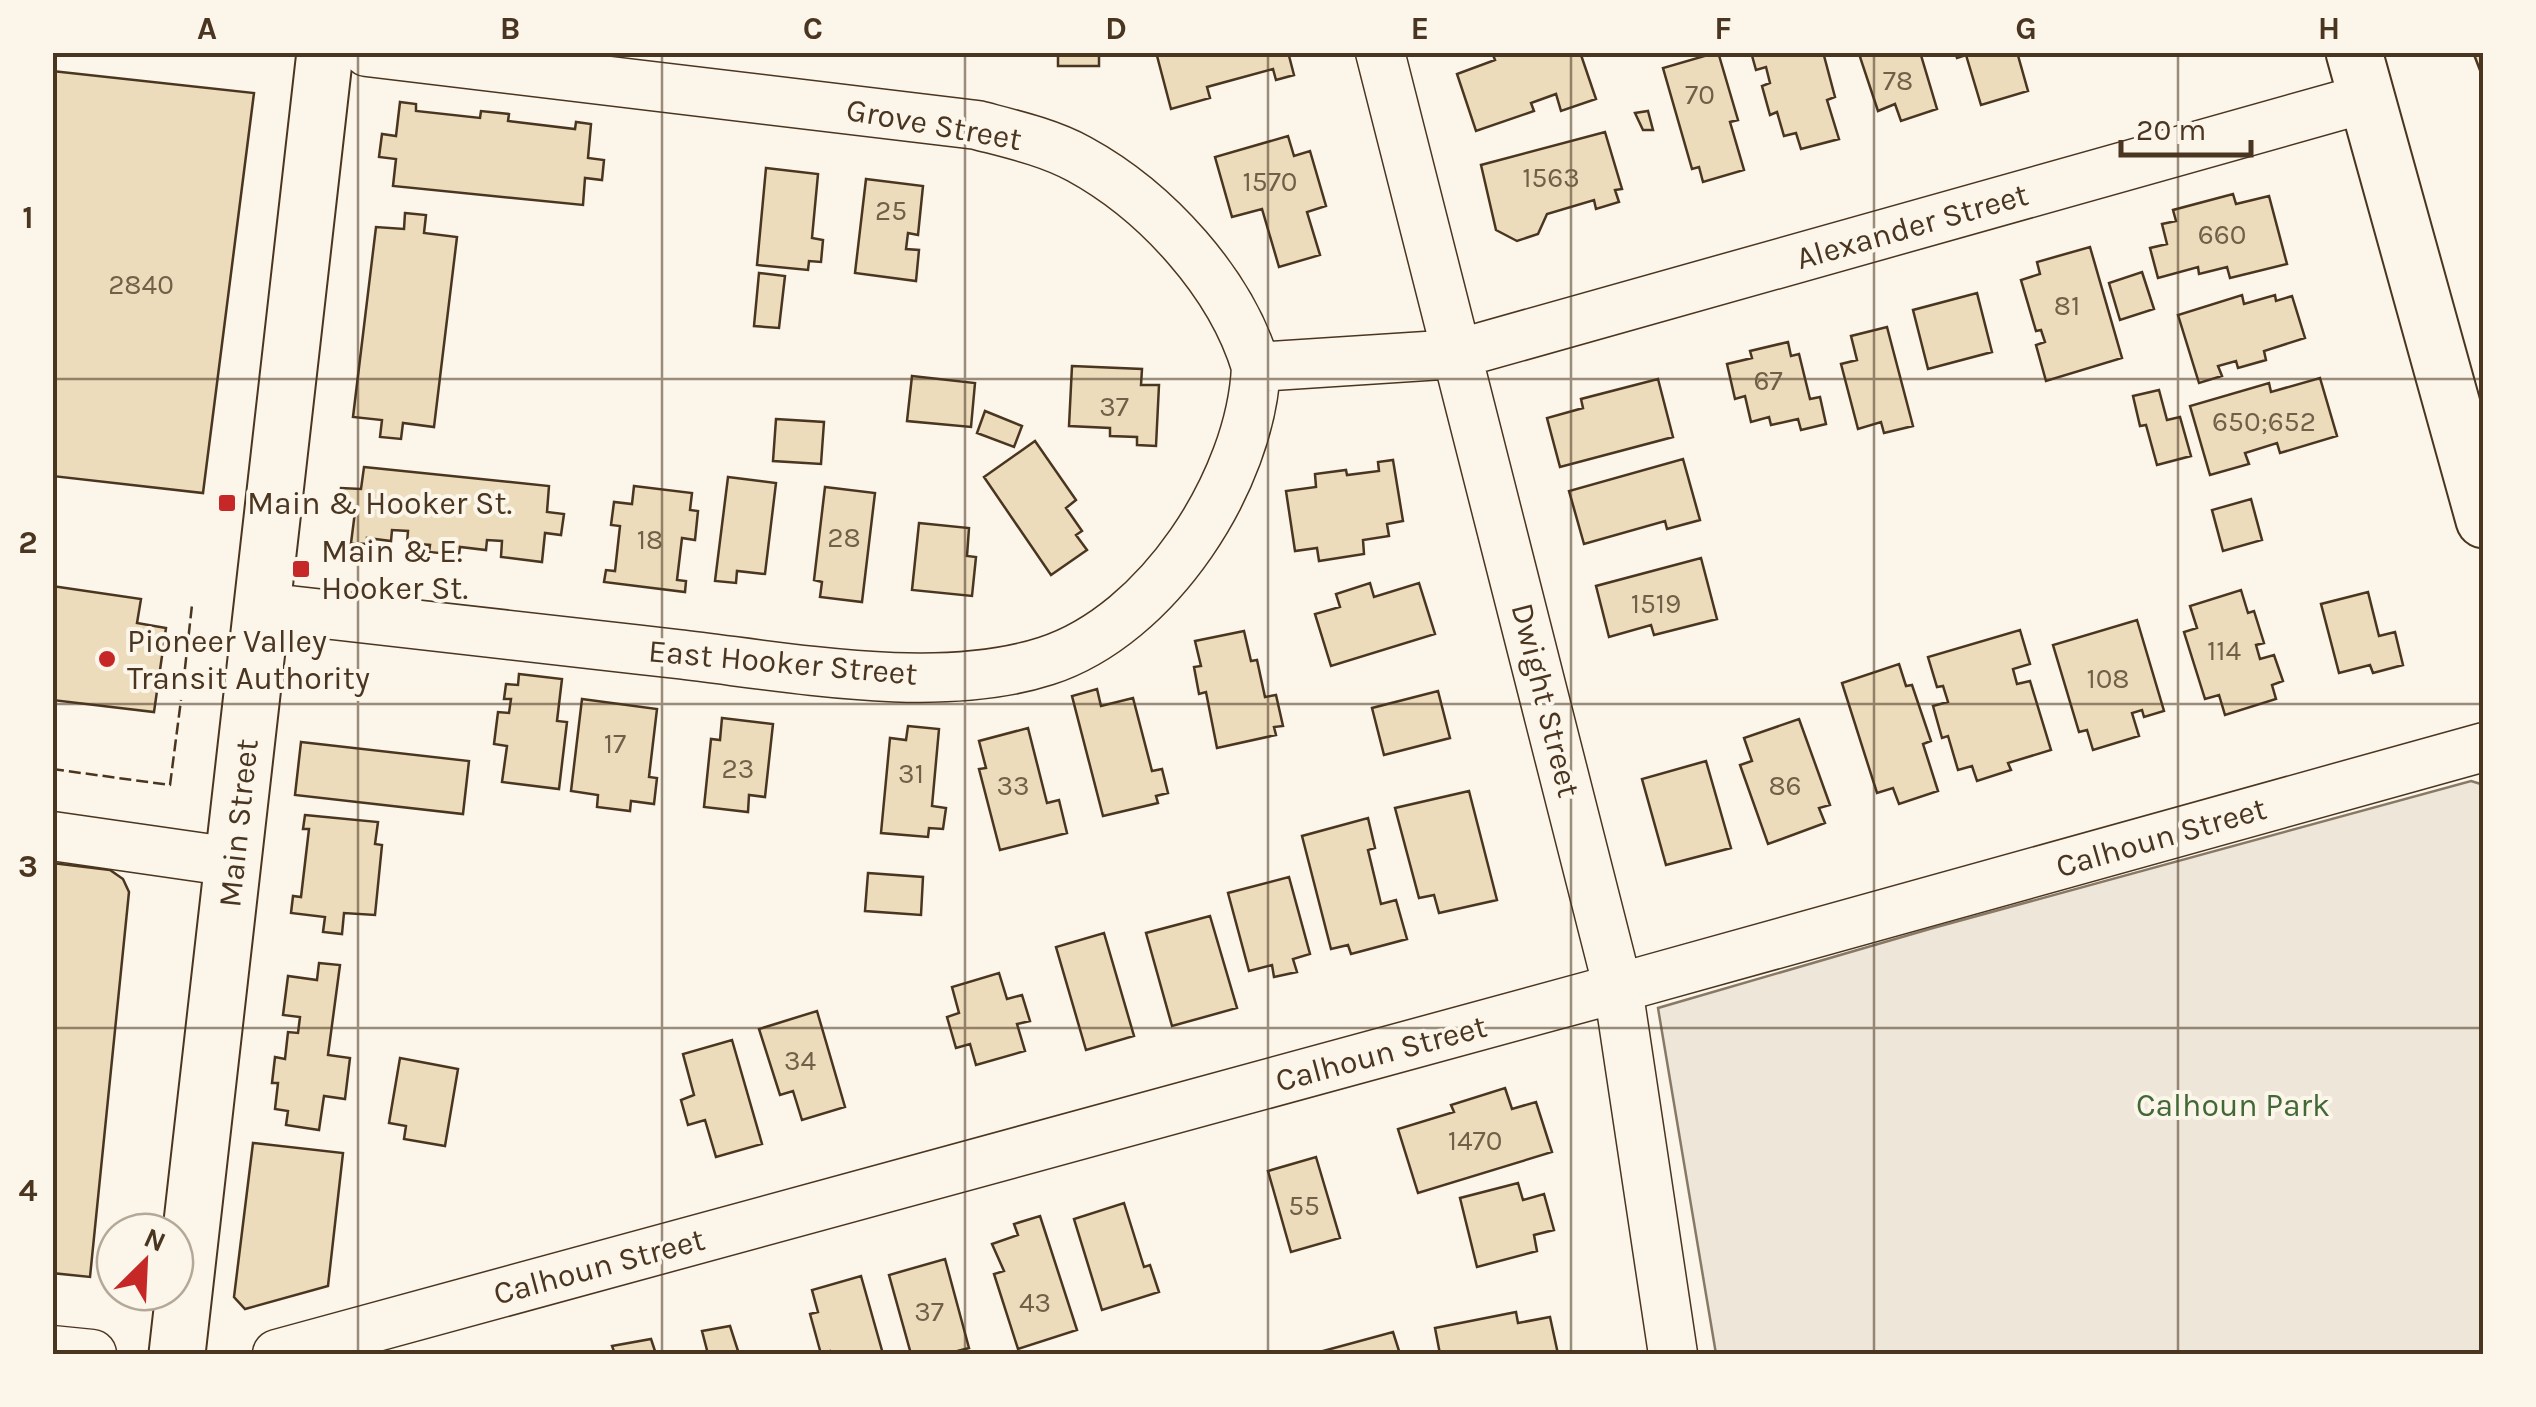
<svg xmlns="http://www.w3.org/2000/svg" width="2536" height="1407" viewBox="0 0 2536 1407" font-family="Karla,sans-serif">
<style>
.green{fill:#ede6d9;stroke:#887966;stroke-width:2.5}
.building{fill:#ecdcbc;stroke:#4a3520;stroke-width:2.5}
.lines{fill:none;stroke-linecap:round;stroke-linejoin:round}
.minor-casing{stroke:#4a3520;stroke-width:51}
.major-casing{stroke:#4a3520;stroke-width:59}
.minor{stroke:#fbf6e9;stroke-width:48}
.major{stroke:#fbf6e9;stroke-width:55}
.fence{stroke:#4a3520;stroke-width:2.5;stroke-dasharray:12 5;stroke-linecap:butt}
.grid{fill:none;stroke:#4a3520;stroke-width:2.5;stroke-opacity:0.55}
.poi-dot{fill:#c62828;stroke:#fbf6e9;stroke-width:4}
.labels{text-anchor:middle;stroke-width:8;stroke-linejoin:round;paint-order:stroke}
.number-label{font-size:28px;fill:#725f47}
.street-label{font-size:32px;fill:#4a3520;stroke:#fbf6e9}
.poi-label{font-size:32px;fill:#4a3520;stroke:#fbf6e9;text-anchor:start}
.park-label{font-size:32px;fill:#436837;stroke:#fbf6e9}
.neatline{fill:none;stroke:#4a3520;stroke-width:4}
.grid-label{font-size:32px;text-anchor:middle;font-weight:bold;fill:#4a3520}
</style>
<rect width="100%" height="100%" fill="#fbf6e9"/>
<path class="green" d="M2471,781L2484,785L2483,1354H1716L1658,1008L1933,928Z"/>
<path class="building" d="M1058,52H1099V66H1058Z
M1156,52H1288L1294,75L1276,80L1273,69L1207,87L1210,98L1171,109Z
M1499,52H1580L1596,99L1561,111L1556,94L1531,103L1534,111L1476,131L1457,74L1495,60L1493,55Z
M1718,52L1738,120L1730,122L1744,170L1703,182L1699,167L1692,169L1663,68Z
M1751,52H1823L1835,97L1827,100L1839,139L1801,149L1796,133L1784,136L1777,112L1770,115L1762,86L1770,83L1766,67L1756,70Z
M1866,52H1920L1937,109L1901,121L1895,104L1878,111L1860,57Z
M1955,52H2017L2028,91L1981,105L1966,55L1957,58Z
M2473,52H2484V78H2483Z
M52,71L254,93L203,493L52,476Z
M400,102L416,104V111L480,118L481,111L509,114L508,121L575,129L576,122L591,124L588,158L604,160L602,180L585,178L583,205L393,186L396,159L379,157L382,134L396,136Z
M1648,111L1653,130H1643L1635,113Z
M1605,132L1622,189L1615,190L1619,202L1596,209L1594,200L1547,214L1538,234L1517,241L1496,230L1481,165Z
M1288,136L1294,156L1310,151L1326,206L1307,212L1320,255L1279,267L1262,209L1232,217L1215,157Z
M766,168L818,174L812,238L823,240L821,262L809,261L808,270L757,265Z
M866,179L923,186L918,235L908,233L906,249L919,250L916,281L855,273Z
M2233,194L2236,204L2269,196L2287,264L2230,278L2227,267L2199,274L2198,267L2158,278L2150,248L2167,244L2162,224L2176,221L2173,210Z
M405,213L426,215L424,233L457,237L434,427L403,423L401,439L380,437L382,420L353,417L376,227L404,229Z
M2090,247L2122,358L2046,381L2036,345L2045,342L2041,330L2036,331L2021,280L2040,274L2037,262Z
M2142,272L2154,309L2120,320L2109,283Z
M759,273L785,276L779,328L754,326Z
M1977,293L1992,352L1928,369L1913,310Z
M2242,295L2244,304L2275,295L2276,301L2292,296L2305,338L2264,351L2266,360L2238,368L2236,361L2218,366L2222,376L2199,383L2178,315Z
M1887,327L1913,426L1884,433L1881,422L1858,429L1841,364L1857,360L1851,336Z
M1788,342L1791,356L1799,354L1810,399L1820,397L1826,424L1801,430L1798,419L1771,425L1769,417L1751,422L1745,396L1735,399L1727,364L1752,358L1750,351Z
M1072,366L1142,369L1141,385H1159L1156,446L1137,445V437L1110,436V428L1069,426Z
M912,376L975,383L971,427L907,421Z
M2320,378L2337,436L2280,453L2277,443L2245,453L2249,464L2210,475L2190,406L2269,383L2271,392Z
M1658,379L1673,437L1560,467L1547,418L1583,408L1581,399Z
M2159,390L2167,420L2180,417L2191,456L2157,465L2146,425L2140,426L2133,396Z
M985,411L1022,426L1014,447L977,433Z
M776,419L824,422L821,464L773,461Z
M1035,441L1076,500L1066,508L1082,531L1076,535L1087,550L1051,575L984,477Z
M1683,459L1700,520L1667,529L1665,521L1584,544L1569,491Z
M1393,460L1403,521L1387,524L1389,536L1363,540L1364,554L1319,561L1317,548L1295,551L1286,491L1316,487L1315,474L1346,470L1347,475L1379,471L1378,462Z
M364,467L549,486L547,512L564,514L561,535L545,533L542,562L501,557L502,541L487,540L486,550L460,547L459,555L429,552L430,545L407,543L408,531L392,530L391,541L367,538V544L351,543L355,512L339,510L341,488L361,489Z
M728,477L776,483L765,574L737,571L736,583L715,581Z
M634,486L692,493L690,510L698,511L695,540L682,538L677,580L686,581L685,592L604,582L606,570L615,571L620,526L611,525L614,502L632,504Z
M825,487L875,493L862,602L820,597L822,582L814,580Z
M2251,499L2262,540L2223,551L2212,510Z
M919,523L969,528L967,556L976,557L972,596L912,590Z
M1701,558L1717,619L1654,635L1651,625L1609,637L1596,586Z
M1370,583L1374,597L1419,583L1435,634L1331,666L1315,614L1340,607L1336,594Z
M52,586L141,599L137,623L166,628L154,712L52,700Z
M2241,590L2248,613L2254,611L2264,643L2256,645L2260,659L2274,655L2283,681L2272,685L2276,699L2225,715L2219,695L2205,699L2184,632L2197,628L2190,606Z
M2368,592L2379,636L2395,632L2403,665L2373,673L2370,665L2339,673L2321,604Z
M2137,620L2164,711L2144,717L2142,710L2132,713L2139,736L2093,750L2087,730L2079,732L2053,645Z
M2020,630L2030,664L2013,669L2017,684L2030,681L2051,750L2008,763L2011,770L1977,781L1972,766L1958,770L1948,736L1942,738L1933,706L1948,702L1943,686L1937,687L1928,657Z
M1244,631L1251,661L1257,660L1265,697L1276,695L1283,726L1274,727L1276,735L1217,748L1206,692L1199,694L1194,667L1201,666L1195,641Z
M1899,664L1906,686L1912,685L1931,741L1923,744L1938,791L1899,804L1893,788L1877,793L1842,683Z
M519,674L562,679L557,721L567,722L559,789L502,782L507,746L494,744L498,712L509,713L511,699H504L506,684L518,685Z
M1097,689L1101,706L1133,698L1152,771L1162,769L1168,793L1156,796L1158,803L1103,816L1072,696Z
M1438,691L1450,738L1384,755L1372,708Z
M582,699L657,709L649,777L657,778L654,804L631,801L630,811L597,807L598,795L571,791Z
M722,718L773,724L765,797L749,795L748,812L704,807L711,739L720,740Z
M1799,719L1830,805L1819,808L1825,823L1768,844L1740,765L1752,761L1744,738Z
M908,726L939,729L932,806L946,808L943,829L929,828L928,837L881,833L890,738L906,740Z
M1028,728L1047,803L1059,800L1067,833L1000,850L979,769L986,768L979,741Z
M301,742L469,761L463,814L295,795Z
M1706,761L1731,848L1666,865L1642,779Z
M1469,791L1497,900L1439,913L1434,895L1419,898L1395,808Z
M305,815L378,822L375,844L382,845L375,915L344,913L342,934L323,932L325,917L291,913L293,896L301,897L309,829H303Z
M1368,818L1375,848L1368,850L1381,904L1396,900L1407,939L1351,954L1348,945L1331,949L1302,836Z
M52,863L110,870L123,879L129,892L90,1277L52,1273Z
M868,873L923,877L921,915L865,911Z
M1289,877L1310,954L1293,959L1297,972L1274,977L1272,965L1249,971L1228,893Z
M1210,916L1237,1008L1172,1026L1146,933Z
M1104,933L1134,1036L1086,1050L1056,947Z
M319,963L340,965L328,1055L350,1058L345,1099L324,1096L319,1130L286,1125L288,1111L275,1109L278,1083H272L275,1057L285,1059L288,1032L298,1033L300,1017L283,1015L288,976L317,980Z
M999,973L1007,999L1022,995L1030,1021L1017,1024L1025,1051L976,1065L970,1044L956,1048L947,1017L959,1013L952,987Z
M817,1011L845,1107L802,1120L793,1091L780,1095L759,1029Z
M732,1040L762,1144L716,1157L705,1120L688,1125L681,1100L694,1095L683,1054Z
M400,1058L458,1069L445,1146L404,1139L406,1126L389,1123Z
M1505,1088L1512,1109L1536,1102L1552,1152L1418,1193L1398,1129L1454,1112L1451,1105Z
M253,1143L343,1153L328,1286L245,1309L234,1297Z
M1316,1157L1340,1238L1291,1252L1268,1171Z
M1518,1183L1523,1200L1544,1194L1554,1230L1534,1235L1537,1251L1477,1267L1460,1198Z
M1124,1203L1144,1267L1150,1265L1159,1292L1102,1310L1074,1219Z
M1040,1216L1077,1330L1018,1349L994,1274L1004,1271L992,1244L1018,1235L1014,1224Z
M945,1259L969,1348L946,1354H911L889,1275Z
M861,1276L883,1354H831L830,1351L821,1354L810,1314L818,1312L812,1290Z
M1516,1312L1518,1323L1550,1317L1558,1354H1440L1435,1328Z
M730,1326L739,1354H708L702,1331Z
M1393,1332L1400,1354H1312Z
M651,1339L656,1354H615L612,1346Z"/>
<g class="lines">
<defs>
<path id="minor" d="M367,52L977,125C1011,134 1048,142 1079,159C1156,201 1231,283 1256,367L1457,354L2367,98
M1380,52L1618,988L1673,1354
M262,607C401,623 539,638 677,654C789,667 938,696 1046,661C1158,625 1251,481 1256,367
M52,836L233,862
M52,1350L92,1354
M277,1354L1618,988L2484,747"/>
<path id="major" d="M2354,52L2484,520
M177,1354L325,52"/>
</defs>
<use href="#minor" class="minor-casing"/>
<use href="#major" class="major-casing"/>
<use href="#minor" class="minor"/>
<use href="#major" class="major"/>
<path class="fence" d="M183,686L192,605
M52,769L170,785L181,700"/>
</g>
<path class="grid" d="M358,52V1354M662,52V1354M965,52V1354M1268,52V1354M1571,52V1354M1874,52V1354M2178,52V1354M52,379H2484M52,704H2484M52,1028H2484"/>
<g class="poi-dot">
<rect x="217" y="493" width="20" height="20" rx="5"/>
<rect x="291" y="559" width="20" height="20" rx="5"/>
<circle cx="107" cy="659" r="10"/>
</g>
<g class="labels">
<g class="number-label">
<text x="1898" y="90">78</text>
<text x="1700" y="104">70</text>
<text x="1551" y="187">1563</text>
<text x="1270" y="191">1570</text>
<text x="891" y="220">25</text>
<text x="2222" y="244">660</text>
<text x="141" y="294">2840</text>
<text x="2067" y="315">81</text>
<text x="1768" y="390">67</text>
<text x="1114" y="416">37</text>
<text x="2264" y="431">650;652</text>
<text x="844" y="547">28</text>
<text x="650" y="549">18</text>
<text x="1656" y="613">1519</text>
<text x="2224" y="660">114</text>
<text x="2108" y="688">108</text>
<text x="615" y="753">17</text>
<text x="738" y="778">23</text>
<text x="911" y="783">31</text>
<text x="1013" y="795">33</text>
<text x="1785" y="795">86</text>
<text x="800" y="1070">34</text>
<text x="1475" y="1150">1470</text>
<text x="1304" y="1215">55</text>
<text x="1035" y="1312">43</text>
<text x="929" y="1321">37</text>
</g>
<g class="street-label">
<text transform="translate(934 124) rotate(10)" y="11">Grove Street</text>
<text transform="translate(1912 226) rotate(-16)" y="11">Alexander Street</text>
<text transform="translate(783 662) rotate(5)" y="11">East Hooker Street</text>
<text transform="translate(1546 700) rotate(76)" y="11">Dwight Street</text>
<text transform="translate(238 823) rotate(-84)" y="11">Main Street</text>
<text transform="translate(2161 837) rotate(-16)" y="11">Calhoun Street</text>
<text transform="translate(1381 1053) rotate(-15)" y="11">Calhoun Street</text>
<text transform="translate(599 1266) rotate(-15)" y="11">Calhoun Street</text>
</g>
<g class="poi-label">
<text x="247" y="514">Main &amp; Hooker St.</text>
<text x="321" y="562">Main &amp; E.<tspan x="321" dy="37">Hooker St.</tspan></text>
<text x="127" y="652">Pioneer Valley<tspan x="127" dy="37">Transit Authority</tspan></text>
</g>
<g class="park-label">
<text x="2233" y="1116">Calhoun Park</text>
</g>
</g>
<rect width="2536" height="1407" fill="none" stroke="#fbf6e9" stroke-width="110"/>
<g transform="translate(145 1262) rotate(24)"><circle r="48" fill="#fbf6e9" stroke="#b4a999" stroke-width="2.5"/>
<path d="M0-8L18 38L0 25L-18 38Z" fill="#c62828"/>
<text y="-15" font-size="28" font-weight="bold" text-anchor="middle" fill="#4a3520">N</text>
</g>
<path d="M2121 140v15h130v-15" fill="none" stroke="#4a3520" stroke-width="5"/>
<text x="2136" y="140" font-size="30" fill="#4a3520" stroke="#fbf6e9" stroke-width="8" paint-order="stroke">20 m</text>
<rect x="55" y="55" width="2426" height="1297" class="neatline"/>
<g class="grid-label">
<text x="207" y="39">A</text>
<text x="510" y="39">B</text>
<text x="813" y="39">C</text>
<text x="1116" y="39">D</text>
<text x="1420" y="39">E</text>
<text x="1723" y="39">F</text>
<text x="2026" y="39">G</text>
<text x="2329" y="39">H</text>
<text x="28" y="228">1</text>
<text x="28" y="553">2</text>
<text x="28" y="877">3</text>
<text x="28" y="1201">4</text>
</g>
</svg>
